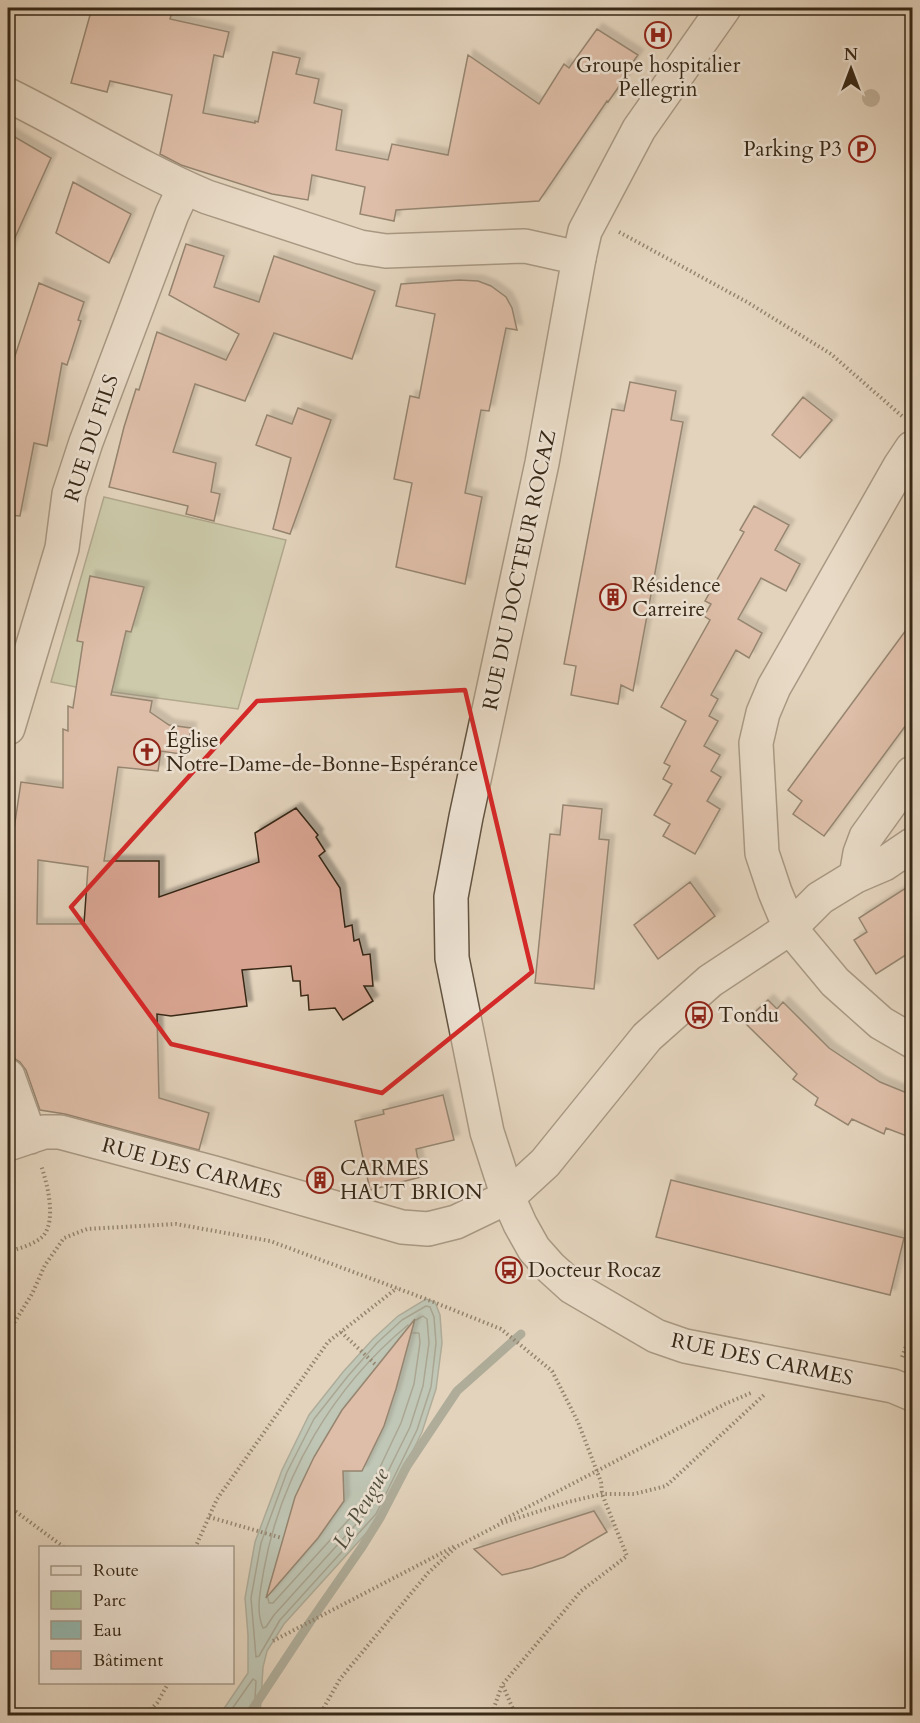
<svg xmlns="http://www.w3.org/2000/svg" width="920" height="1723" viewBox="0 0 920 1723" font-family="Cardo,serif">
<style>
.green{fill:#afbe94;stroke:#737355;stroke-width:1.5}
.water{fill:#95b8af;stroke:#6f7e72;stroke-width:1.5}
.lines{fill:none;stroke-linecap:round;stroke-linejoin:round}
.shore{stroke:#667062;stroke-width:1.5}
.stream{stroke:#6f7e72;stroke-width:9}
.building{fill:#d8a491;stroke:#372816;stroke-width:1.5;fill-rule:evenodd;filter:url(#shadow)}
.service-casing{stroke:#625340;stroke-width:21}
.minor-casing{stroke:#625340;stroke-width:36}
.tertiary-casing{stroke:#625340;stroke-width:36}
.path{stroke:#372816;stroke-width:4;stroke-dasharray:1.5 3;stroke-linecap:butt}
.service{stroke:#ede2d3;stroke-width:18}
.minor{stroke:#ede2d3;stroke-width:33}
.tertiary{stroke:#ede2d3;stroke-width:33}
.tree{fill:#92856e}
.marked{fill:none;stroke:#d62828;stroke-width:4.5;stroke-linejoin:round}
.labels{text-anchor:middle;stroke-width:5;stroke-linejoin:round;paint-order:stroke}
.poi-label{font-size:21px;fill:#372816;stroke:#ede2d3;text-anchor:start}
.street-label{font-size:21px;fill:#372816;stroke:#ede2d3}
.water-label{font-size:22px;font-style:italic;fill:#4e4c3c;stroke:#ede2d3}
</style>
<defs>
<filter id="shadow"><feDropShadow dx="5.5" dy="-5.5" stdDeviation="1.5" flood-color="#0004"/></filter>
</defs>
<rect width="100%" height="100%" fill="#e3d3bc"/>
<filter id="stains"><feTurbulence type="fractalNoise" baseFrequency=".00333" numOctaves="4"/><feColorMatrix values="0 0 0 0 .2 0 0 0 0 .09 0 0 0 0 .02 0 0 0 .5 -.17"/></filter>
<radialGradient id="worn" r=".72"><stop offset=".6" stop-color="#630" stop-opacity="0"/><stop offset="1" stop-color="#630" stop-opacity=".3"/></radialGradient>
<path class="green" d="M104,497L286,540L238,709L76,687L51,682Z"/>
<path class="water" d="M426,1299L435,1302L440,1315L442,1343L436,1389L422,1432L380,1518L284,1624L267,1651L263,1667L260,1715L219,1716L248,1673V1635L245,1598L255,1542L282,1470L309,1415L343,1372L373,1339L398,1316Z"/>
<g class="lines">
<path class="shore" d="M426,1306L430,1307L434,1317L436,1343L431,1387L417,1430L376,1514L280,1620L259,1656L256,1657L251,1598L261,1543L287,1472L314,1419L348,1376L377,1343L402,1320Z
M408,1325C334,1386 281,1475 264,1569C261,1588 255,1610 263,1628L266,1627L274,1615L369,1510L410,1427L423,1386L429,1343L427,1319L423,1316L416,1320
M268,1598L269,1603H273L362,1505L401,1423L414,1384L420,1343L419,1333H413
M227,1716L253,1679L256,1681L254,1716"/>
<path class="stream" d="M248,1716L310,1622L362,1547L380,1518L407,1466L457,1391L521,1334"/>
</g>
<path class="building" d="M92,8H173L170,19L229,32L223,57L214,55L203,113L255,123V121L258,122L273,52L300,58L296,74L319,79L314,103L342,110L336,150L388,160L392,144L448,155L468,55L539,104L564,64L569,68L597,29L638,55L630,66L632,68L608,102L607,101L539,201L396,210L394,221L360,214L365,187L312,175L308,200L272,194L181,165L160,154L172,95L110,81L107,92L71,83Z
M8,133L51,158L8,253Z
M73,182L131,214L109,263L56,233Z
M186,244L224,256L214,287L259,302L274,256L375,291L352,359L274,333L245,401L195,384L173,452L216,463L211,492L220,494L214,521L186,514L188,506L109,487L124,427L136,389L139,390L157,332L226,360L239,334L169,295Z
M459,280L478,281L491,286L506,297L512,308L517,330L506,328L489,411L481,410L465,493L482,497L465,584L396,567L412,483L394,479L410,396L419,398L435,314L396,306L401,284Z
M39,283L84,302L78,320L81,321L67,365L62,363L47,446L34,443L20,516L8,515V377Z
M630,382L676,391L671,420L683,422L633,691L621,685L618,704L571,695L576,666L564,664L612,409L624,411Z
M803,397L832,420L800,458L772,435Z
M298,408L331,420L290,534L273,529L291,458L256,445L267,415L292,424Z
M754,506L789,525L775,550L800,564L786,591L761,578L738,619L762,633L749,658L736,650L711,695L718,699L709,716L718,721L704,746L720,755L711,771L721,777L707,801L720,809L695,854L663,836L670,824L654,815L672,784L663,779L670,766L664,763L686,721L661,707L710,620L704,616L711,604L705,601L744,532L740,530Z
M90,576L144,587L131,632L126,631L111,695L152,701L150,712L169,725L191,728L187,755L161,751L158,771L118,767L104,861H159V897L259,862L255,833L296,808L318,835L316,837L325,851L319,856L340,888L345,927L352,925L354,941L359,939L363,955L370,954L373,986H364L373,1001L343,1020L335,1008L309,1010L308,995L301,996L300,981H293L291,966L242,970L247,1006L171,1016L157,1014L159,1098L209,1113L199,1150L65,1114L40,1110L26,1070L20,1062L15,1059L13,1053L10,856L21,782L63,788V729L68,731V706L73,708L83,642L77,641ZM38,860L88,867L84,924H37Z
M912,622V717L824,836L793,814L802,801L788,790Z
M563,805L602,809L599,839L609,840L594,989L535,983L550,834L560,835Z
M690,882L715,916L658,959L634,925Z
M912,884V951L876,974L854,940L867,932L859,918Z
M768,1000L777,1009L783,1002L829,1048L880,1082L912,1095V1138L886,1128L884,1134L852,1119L848,1125L815,1105L818,1098L793,1079L797,1074L744,1022Z
M443,1095L454,1140L416,1149L421,1177L370,1190L355,1121L384,1114L383,1110Z
M671,1180L904,1238L890,1295L656,1237Z
M415,1319L396,1389L384,1426L362,1471H343L344,1501L318,1538L266,1598L295,1497L314,1457L342,1410Z
M594,1511L607,1532L564,1557L532,1568L502,1575L474,1549Z"/>
<g class="lines">
<defs>
<path id="service" d="M911,8H912"/>
<path id="minor" d="M579,258L585,231L639,129L724,8
M912,448L900,466L774,687L763,713L756,743L762,853L775,892L790,928L835,982L881,1023L912,1041
M8,728L62,548L69,494L86,442L172,214L184,188
M856,876L860,853L866,837L912,773
M8,1076L30,1137
M8,1144L44,1132H60L214,1173L402,1227L428,1229L456,1222L508,1197L545,1163L647,1037L710,981L790,928L820,898L856,876L884,864L912,845"/>
<path id="tertiary" d="M8,95C75,128 138,168 207,197L360,247L386,251L525,246L579,258L542,463L466,817L451,897L452,958L487,1132L508,1197L520,1224L534,1249L550,1267L572,1287L656,1336L685,1346L893,1386L912,1394"/>
</defs>
<use href="#service" class="service-casing"/>
<use href="#minor" class="minor-casing"/>
<use href="#tertiary" class="tertiary-casing"/>
<path class="path" d="M619,232L747,302L831,354L903,417
M8,1252C19,1248 34,1245 43,1236C57,1220 47,1183 41,1165
M8,1329L14,1323L32,1294L45,1265L64,1238L87,1229L176,1224L270,1241L426,1299L501,1329L552,1371L578,1422L601,1482L602,1494L627,1556L581,1591L502,1685L491,1716
M341,1332L377,1366
M902,1357L912,1330
M8,1509L11,1508L65,1548
M209,1517L282,1538
M501,1521L725,1404L751,1393
M195,1548L217,1499L328,1342L397,1288
M273,1641L455,1546
M503,1686L516,1716
M144,1716L157,1703L169,1682
M319,1716L340,1679L428,1573L456,1547L502,1523L568,1502L602,1494H634L666,1486L764,1395"/>
<use href="#service" class="service"/>
<use href="#minor" class="minor"/>
<use href="#tertiary" class="tertiary"/>
</g>
<circle class="tree" cx="871" cy="98" r="9"/>
<path d="M0 0H920V1723H0ZM465,690L532,972L382,1093L171,1044L71,907L257,701Z" fill="#e3d3bc" fill-opacity=".55" fill-rule="evenodd"/>
<path class="marked" d="M465,690L532,972L382,1093L171,1044L71,907L257,701Z"/>
<defs>
<symbol id="hospital-ring" viewBox="-11 -11 22 22"><circle r="9.5" fill="#ede2d3" stroke="#8f2418" stroke-width="1.5"/><path d="M-5-5h3v3.5h4V-5h3V5h-3V1.5h-4V5h-3Z" fill="#8f2418"/></symbol>
<symbol id="parking-ring" viewBox="-11 -11 22 22"><circle r="9.5" fill="#ede2d3" stroke="#8f2418" stroke-width="1.5"/><path d="M-3.5-5.5H1a3.5 3.5 0 0 1 0 7H-1V5.5H-3.5ZM-1-3.4V-.6H.8a1.4 1.4 0 0 0 0-2.8Z" fill="#8f2418"/></symbol>
<symbol id="building-ring" viewBox="-11 -11 22 22"><circle r="9.5" fill="#ede2d3" stroke="#8f2418" stroke-width="1.5"/><path d="M-4-6H4V6H1V3H-1V6H-4ZM-2.5-4.3h1.7v1.8h-1.7ZM.8-4.3h1.7v1.8H.8ZM-2.5-1h1.7V.8h-1.7ZM.8-1h1.7V.8H.8Z" fill="#8f2418"/></symbol>
<symbol id="church-ring" viewBox="-11 -11 22 22"><circle r="9.5" fill="#ede2d3" stroke="#8f2418" stroke-width="1.5"/><path d="M-1.2-6h2.4v3.5h3.3v2.4h-3.3V6h-2.4V-.1h-3.3v-2.4h3.3Z" fill="#8f2418"/></symbol>
<symbol id="bus-ring" viewBox="-11 -11 22 22"><circle r="9.5" fill="#ede2d3" stroke="#8f2418" stroke-width="1.5"/><path d="M-5-6H5V4H4V6H2V4H-2V6H-4V4H-5ZM-3.5-4V0h7V-4ZM-3.5 1.2v1.5H-2V1.2ZM2 1.2v1.5H3.5V1.2Z" fill="#8f2418"/></symbol>
</defs>
<g fill-rule="evenodd">
<use href="#hospital-ring" x="643" y="20" width="30" height="30"/>
<use href="#parking-ring" x="847" y="134" width="30" height="30"/>
<use href="#building-ring" x="598" y="582" width="30" height="30"/>
<use href="#church-ring" x="132" y="737" width="30" height="30"/>
<use href="#bus-ring" x="684" y="1000" width="30" height="30"/>
<use href="#building-ring" x="305" y="1165" width="30" height="30"/>
<use href="#bus-ring" x="494" y="1255" width="30" height="30"/>
</g>
<g class="labels">
<g class="poi-label">
<text x="658" y="72" text-anchor="middle">Groupe hospitalier<tspan x="658" dy="24">Pellegrin</tspan></text>
<text x="842" y="156" text-anchor="end">Parking P3</text>
<text x="632" y="592">Résidence<tspan x="632" dy="24">Carreire</tspan></text>
<text x="166" y="747">Église<tspan x="166" dy="24">Notre-Dame-de-Bonne-Espérance</tspan></text>
<text x="718" y="1022">Tondu</text>
<text x="340" y="1175">CARMES<tspan x="340" dy="24">HAUT BRION</tspan></text>
<text x="528" y="1277">Docteur Rocaz</text>
</g>
<g class="street-label">
<text transform="translate(91 438) rotate(-72)" y="7">RUE DU FILS</text>
<text transform="translate(519 570) rotate(-78)" y="7">RUE DU DOCTEUR ROCAZ</text>
<text transform="translate(192 1168) rotate(15)" y="7">RUE DES CARMES</text>
<text transform="translate(762 1359) rotate(12)" y="7">RUE DES CARMES</text>
</g>
<g class="water-label">
<text transform="translate(360 1508) rotate(-60)" y="8">Le Peugue</text>
</g>
</g>
<rect width="920" height="1723" fill="none" stroke="#e3d3bc" stroke-width="30"/>
<rect x="9" y="9" width="902" height="1705" fill="none" stroke="#372816" stroke-width="3"/>
<rect x="15" y="15" width="890" height="1693" fill="none" stroke="#372816" stroke-width="1.5"/>
<rect x="39" y="1546" width="195" height="138" fill="#ede2d3" stroke="#a49887" stroke-width="1.5"/>
<rect x="51" y="1566" width="30" height="9" fill="#ede2d3" stroke="#a49887" stroke-width="1.5"/>
<text x="93" y="1576" font-size="18" fill="#372816">Route</text>
<rect x="51" y="1591" width="30" height="18" fill="#afbe94" stroke="#a49887" stroke-width="1.5"/>
<text x="93" y="1606" font-size="18" fill="#372816">Parc</text>
<rect x="51" y="1621" width="30" height="18" fill="#95b8af" stroke="#a49887" stroke-width="1.5"/>
<text x="93" y="1636" font-size="18" fill="#372816">Eau</text>
<rect x="51" y="1651" width="30" height="18" fill="#d8a491" stroke="#a49887" stroke-width="1.5"/>
<text x="93" y="1666" font-size="18" fill="#372816">Bâtiment</text>
<g transform="translate(851 69)" stroke="#ede2d3" stroke-width="4.5" paint-order="stroke">
<path d="M0-4.5L10 22L0 15L-10 22Z" fill="#372816"/>
<text y="-9" font-size="16" font-weight="bold" text-anchor="middle" fill="#372816">N</text>
</g>
<rect width="100%" height="100%" filter="url(#stains)"/>
<rect width="100%" height="100%" fill="url(#worn)"/>
</svg>
